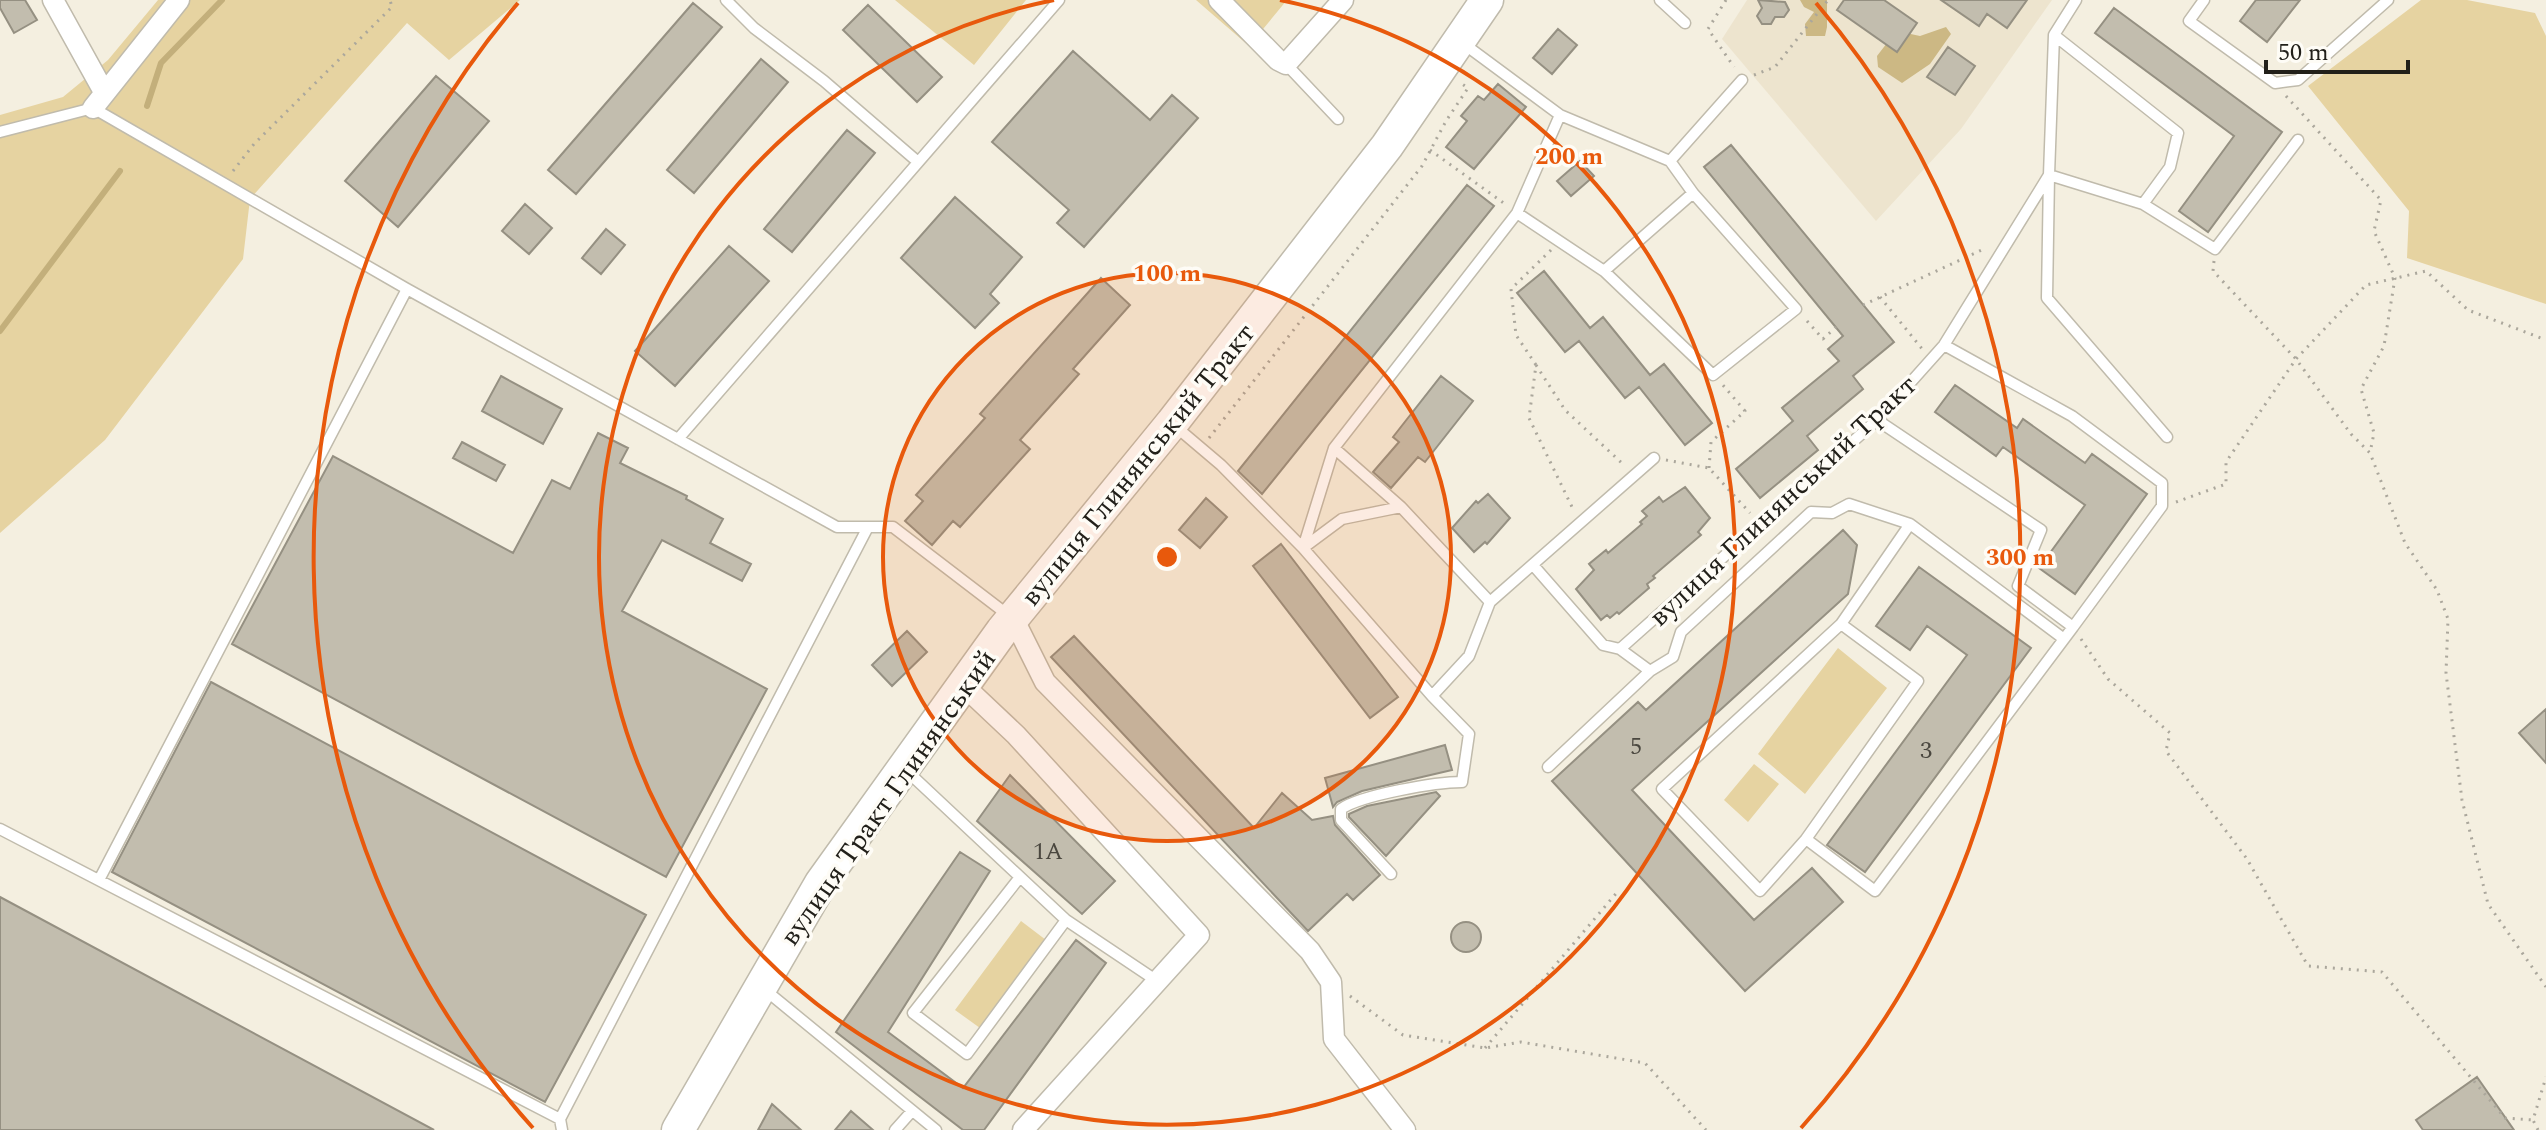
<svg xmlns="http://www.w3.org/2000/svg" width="2546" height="1130" viewBox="0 0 2546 1130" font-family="Spectral,serif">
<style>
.built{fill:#ede4ce}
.green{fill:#e6d3a1}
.forest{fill:#ccb884}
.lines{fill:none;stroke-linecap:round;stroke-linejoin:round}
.stream{stroke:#c3af7b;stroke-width:6}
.building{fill:#c2bdae;stroke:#959082;stroke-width:2}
.lane-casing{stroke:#c0bbac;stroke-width:13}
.street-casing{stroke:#c0bbac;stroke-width:23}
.primary-casing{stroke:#c0bbac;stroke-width:35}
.path{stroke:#aba79c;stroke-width:3;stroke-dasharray:2 6;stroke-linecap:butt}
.lane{stroke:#fff;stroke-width:10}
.street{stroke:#fff;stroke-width:20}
.primary{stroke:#fff;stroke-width:32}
.ring{fill:none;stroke:#e8590c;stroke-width:4}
.labels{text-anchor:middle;stroke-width:7;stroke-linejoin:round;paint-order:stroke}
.number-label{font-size:24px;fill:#4a473f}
.street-label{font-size:28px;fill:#22201a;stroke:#fefcf6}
.centre{fill:#e8590c;stroke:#fefcf6;stroke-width:4}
.ring-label{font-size:24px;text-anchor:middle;font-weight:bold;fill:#e8590c;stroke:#fefcf6;stroke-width:7;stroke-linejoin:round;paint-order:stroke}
</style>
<rect width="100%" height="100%" fill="#f4efe0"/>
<path class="built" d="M1747,0H2052L1961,129L1876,221L1722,39Z"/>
<path class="green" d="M158,0H520L449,60L407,23L250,199L243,259L105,440L0,533V115L63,97L108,60Z
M895,0H1026L974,65Z
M1196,0H1287L1249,46Z
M2421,0H2467L2535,13L2546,36V304L2407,258L2409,211L2308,86Z
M1838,648L1887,688L1805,794L1758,754Z
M1754,764L1779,784L1748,822L1724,800Z
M1021,921L1046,940L980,1028L955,1010Z"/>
<path class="forest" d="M1800,0H1827V27L1825,36H1806L1805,24L1814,12L1804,7Z
M1946,27L1951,34L1930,64L1902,83L1878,67L1877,56L1887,43L1906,33L1920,36Z"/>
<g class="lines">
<path class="stream" d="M147,106L161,63L222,0
M0,331L120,171"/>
</g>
<path class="building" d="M0,0H25L37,20L14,33L0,8Z
M1758,0L1785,2L1789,10L1784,17H1775L1771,24H1762L1757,16L1762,8Z
M1844,0H1884L1917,23L1897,52L1837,10Z
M1941,0H2027L2007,28L1987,14L1979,26Z
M2256,0H2300L2267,42L2240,21Z
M693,3L722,27L576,194L548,170Z
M868,5L942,77L917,102L843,30Z
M2114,8L2282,132L2208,232L2179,211L2234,136L2095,33Z
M1558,29L1577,45L1552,74L1533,58Z
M1948,47L1975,66L1955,95L1927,77Z
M1073,51L1150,120L1172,95L1198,118L1084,247L1057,223L1069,210L992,142Z
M761,59L788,82L694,193L667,170Z
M436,76L489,121L398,227L345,181Z
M1498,84L1526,107L1474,169L1446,147L1467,121L1461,116L1478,96L1484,100Z
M847,130L875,153L792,252L764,229Z
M1731,145L1894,342L1853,376L1863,389L1807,436L1818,450L1760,498L1736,469L1793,421L1782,408L1839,361L1828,349L1843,336L1704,167Z
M1580,161L1594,176L1571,196L1557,181Z
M1467,185L1494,206L1262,494L1238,471Z
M955,197L1022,257L990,294L999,303L975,328L901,258Z
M525,204L552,228L529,254L502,231Z
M606,229L625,245L601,274L582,258Z
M729,246L769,281L675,386L635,351Z
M1544,271L1590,328L1603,317L1650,375L1664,364L1712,423L1685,445L1639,387L1625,398L1579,341L1565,352L1517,293Z
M1101,278L1130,305L1073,369L1079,374L1020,440L1030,449L960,527L953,521L932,545L905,521L923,501L916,495L985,418L980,414Z
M501,376L562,409L543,444L482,411Z
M1441,376L1473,401L1425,462L1418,457L1391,488L1373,472L1399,442L1393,437Z
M1955,385L2017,428L2023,419L2085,463L2092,454L2147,494L2075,594L2039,568L2085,505L2003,447L1996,456L1935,412Z
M598,433L628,448L620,463L687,496L686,499L723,519L710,543L751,564L742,581L662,540L622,611L767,689L666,877L232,644L333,456L513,553L552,480L570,489Z
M462,442L505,465L496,481L453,458Z
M1685,487L1710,518L1698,532L1701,535L1653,576L1655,578L1647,584L1649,588L1619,614L1617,612L1610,618L1607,615L1601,620L1576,589L1594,570L1589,564L1606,550L1608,553L1642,524L1640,522L1647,516L1642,511L1659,497L1663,502Z
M1488,494L1510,518L1487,544L1485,542L1474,552L1452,528L1476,501L1478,503Z
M1206,498L1227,517L1200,548L1179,530Z
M1843,530L1857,545L1848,594L1632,790L1754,920L1812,868L1843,902L1745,991L1552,781L1638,702L1646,710Z
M1281,544L1398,697L1370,718L1253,566Z
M1919,567L2031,648L1865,872L1827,845L1967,655L1927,626L1910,650L1876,626Z
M907,631L927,652L892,686L872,665Z
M1074,636L1254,828L1282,793L1312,820L1333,816L1335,825L1380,875L1353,900L1347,894L1308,931L1051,657Z
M211,682L646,915L545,1102L112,872Z
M2546,709V763L2519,733Z
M1445,745L1452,770L1362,791L1337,802L1333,807L1325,778Z
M1010,775L1115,881L1082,914L977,821Z
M1436,792L1440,796L1386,856L1349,817V814L1367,806Z
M960,852L990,871L888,1032L963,1088L1076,940L1106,963L984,1130H963L836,1032Z
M0,897L434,1130H0Z
M1451 937a15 15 0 1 1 30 0a15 15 0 1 1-30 0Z
M2477,1077L2514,1130H2423L2416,1120Z
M772,1104L801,1130H758Z
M851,1111L873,1130H835Z"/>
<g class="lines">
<defs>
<path id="lane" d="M726,0L754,28L824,81L918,162
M1660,0L1685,23
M2204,0L2189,21L2275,83L2298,80L2388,0
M2054,35L2178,133L2170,167L2143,204L2215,249L2298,140
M1464,44L1560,115L1517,213L1604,271
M1286,64L1338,119
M1560,115L1670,161L1693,193
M0,132L93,108L407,289L837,527H893L1008,615
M1670,161L1742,80
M1693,193L1796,309L1713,375L1604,271Z
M2143,204L2049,175L2047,298L2167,437
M1877,420L2041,530L2018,586L2073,627L2162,506V483L2072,416L1944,345
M1175,426L1221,465L1303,548L1342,519L1401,507L1490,602L1654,458
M678,439L1059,0
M1334,448L1401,507
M1910,524L2064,639
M1533,565L1603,645L1620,649L1650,671L1673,657L1681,632L1811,512L1832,513L1849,504L1910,524L1841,624L1918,681L1806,839L1875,891L2073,627
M1620,649L1877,420L1944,345L2049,175L2054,35L2076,0
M1432,696L1469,656L1490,602
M1548,767L1650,671
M908,772L1066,920L1157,981
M0,829L560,1119
M1806,839L1760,891L1662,789L1841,624
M1391,874L1341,820V809C1361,795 1436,782 1462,782L1469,734L1432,696L1303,548L1334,448L1517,213
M1020,877L913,1013L967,1054L1066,920
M99,880L407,289
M764,989L936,1130
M562,1130L560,1119L868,527
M895,1130L912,1111"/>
<path id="street" d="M53,0L104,92
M1219,0L1278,60L1286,64L1343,0
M93,108L179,0
M1013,618L1045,682L1310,951L1331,982L1334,1039L1405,1130
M963,685L1016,735L1199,935L1023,1130"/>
<path id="primary" d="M678,1130L821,883L1002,631L1172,423L1387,146L1487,0"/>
</defs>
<use href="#lane" class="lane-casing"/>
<use href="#street" class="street-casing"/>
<use href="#primary" class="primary-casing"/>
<path class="path" d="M1726,0L1708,29L1734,67
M1754,75L1775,67L1828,0
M2286,96L2381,200L2374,231L2395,278L2384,346L2361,389L2374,433L2370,453
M1430,150L1505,204
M233,171L254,144L392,7L390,0
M1551,250L1511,289L1516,335L1536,365L1529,418L1573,509
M2214,261L2213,271L2296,359L2351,434L2370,453L2405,543L2437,590L2448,619L2446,673L2462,800L2488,904L2546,987
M1880,297L1923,350
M1863,305L1986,248
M1807,321L1823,339L1836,327
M1536,365L1565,410L1625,466
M1209,438L1422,166L1446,121L1468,88L1462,84
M1666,460L1709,468L1750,513
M1709,468L1711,442L1745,411L1722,384
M2176,502L2226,484V462L2296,359L2366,285L2426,271L2468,310L2546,340
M2081,639L2108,679L2170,733L2166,751L2247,859L2308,966L2382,972L2505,1118L2533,1120
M1350,996L1403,1035L1485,1048L1521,1042L1645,1063L1706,1130
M1485,1048L1619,890
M2538,1130L2533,1120L2546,1077"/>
<use href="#lane" class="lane"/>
<use href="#street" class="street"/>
<use href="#primary" class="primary"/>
</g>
<circle cx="1167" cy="557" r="284" fill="#e8590c" fill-opacity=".12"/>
<g class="ring">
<circle cx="1167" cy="557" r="284"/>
<path d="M1280 0A568 568 0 1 1 1054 0"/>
<path d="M533 1128A853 853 0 0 1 518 3M1816 3A853 853 0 0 1 1801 1128"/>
</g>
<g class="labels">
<g class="number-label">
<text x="1636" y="754">5</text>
<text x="1926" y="758">3</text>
<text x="1048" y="859">1А</text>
</g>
<g class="street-label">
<text transform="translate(1137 464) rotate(-51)" y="10">вулиця Глинянський Тракт</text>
<text transform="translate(1782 500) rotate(-43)" y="10">вулиця Глинянський Тракт</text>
<text transform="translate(887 797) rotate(-55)" y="10">вулиця Тракт Глинянський</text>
</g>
</g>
<circle cx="1167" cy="557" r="12" class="centre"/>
<g class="ring-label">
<text x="1569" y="164">200 m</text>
<text x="1167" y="281">100 m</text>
<text x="2020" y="565">300 m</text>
</g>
<path d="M2266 60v12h142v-12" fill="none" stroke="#22201a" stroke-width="4"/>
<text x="2278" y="60" font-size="24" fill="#22201a" stroke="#fefcf6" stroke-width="6" paint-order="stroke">50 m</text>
</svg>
